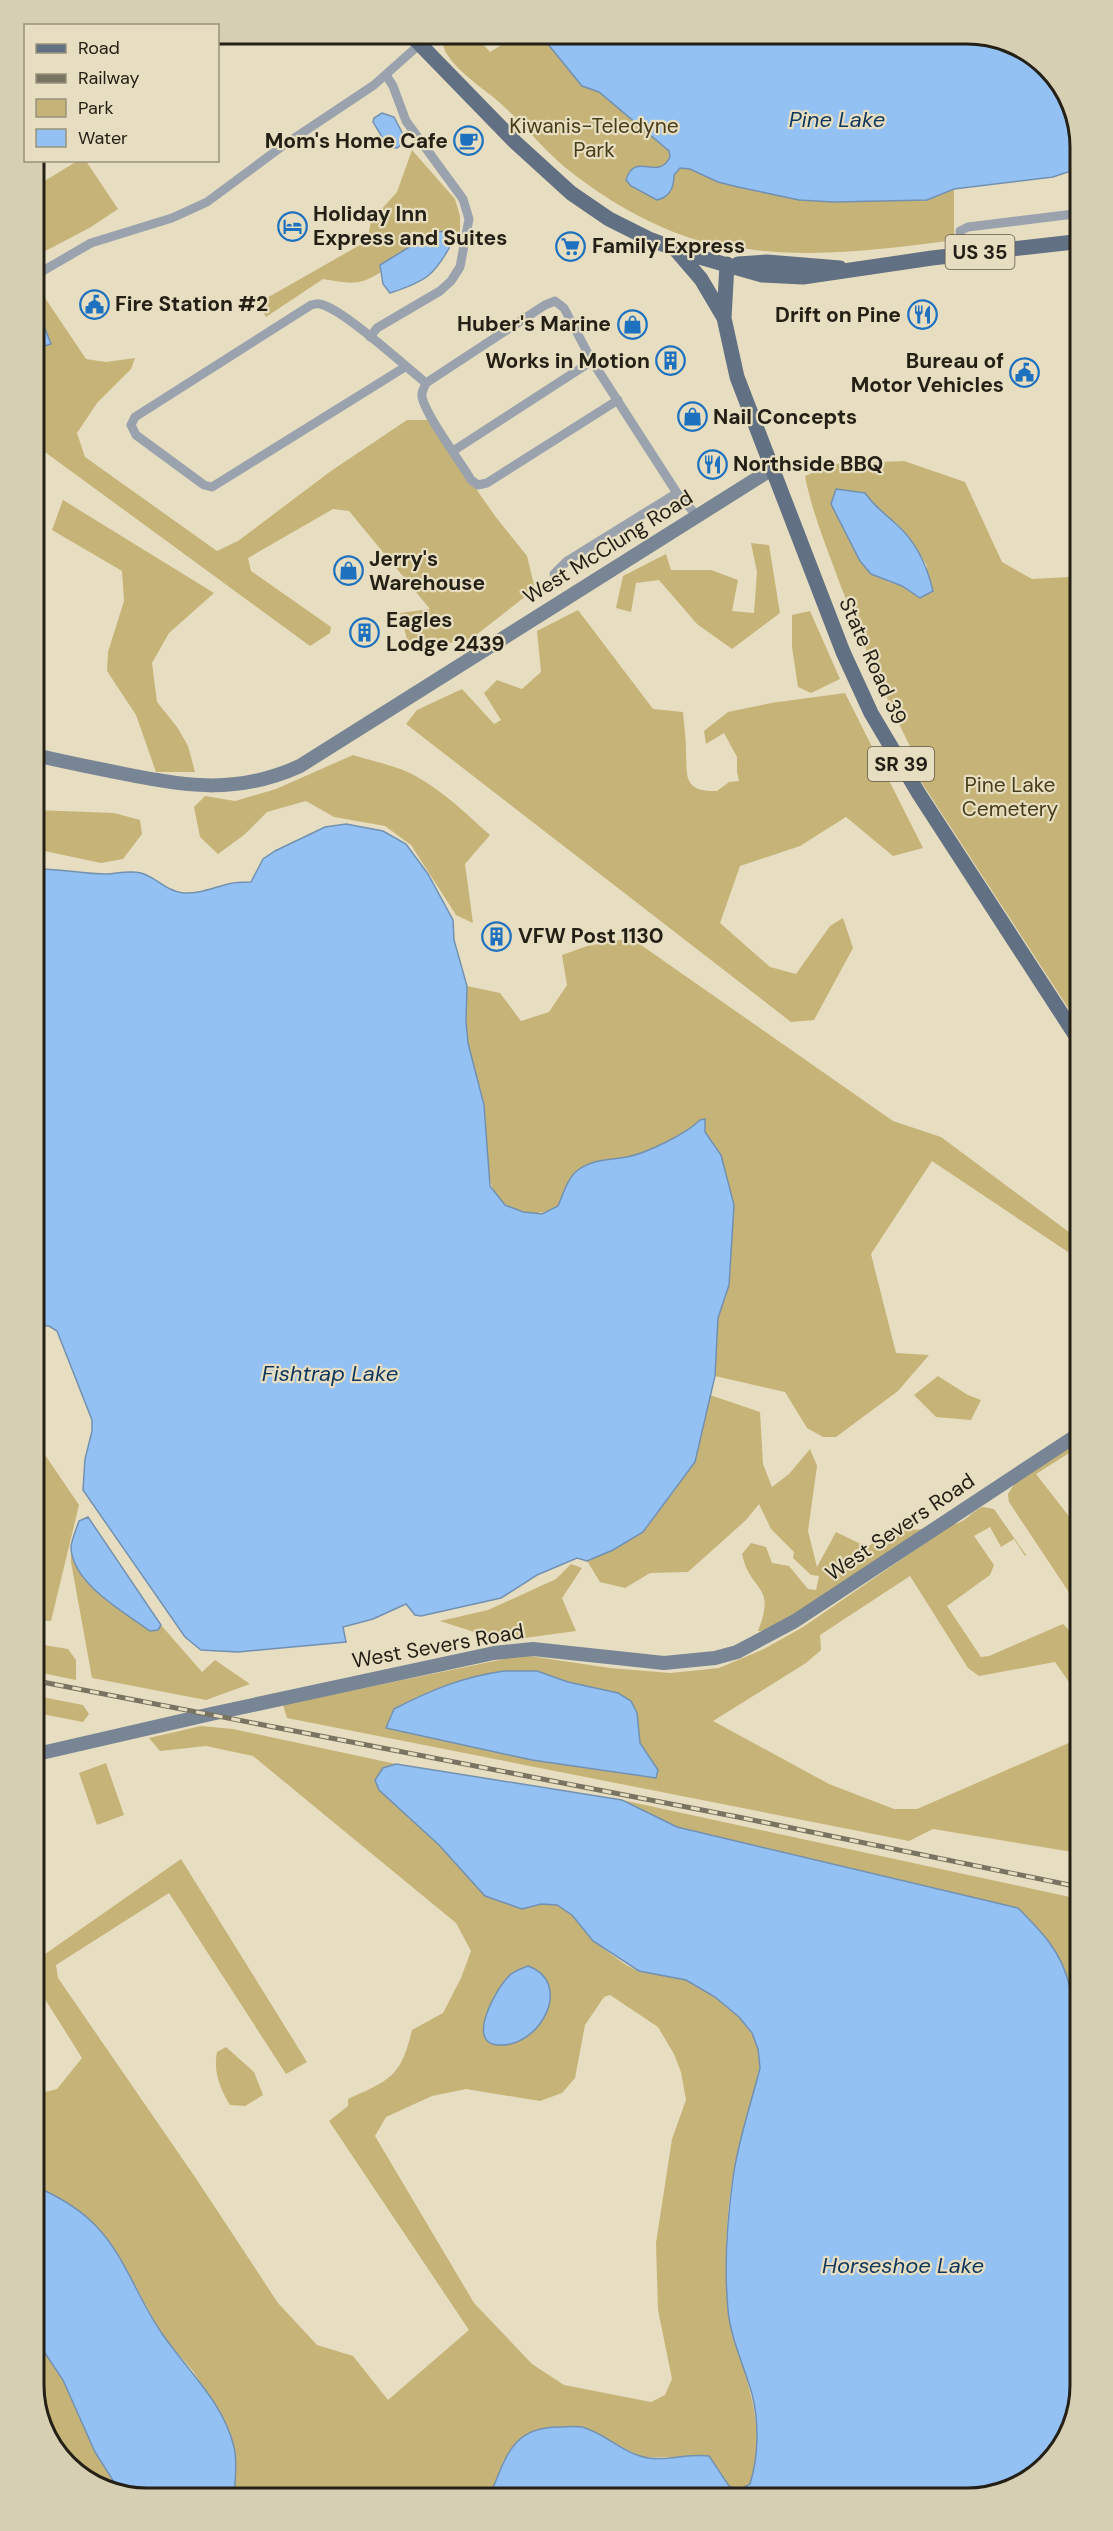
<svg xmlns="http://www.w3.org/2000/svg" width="1113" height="2531" viewBox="0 0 1113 2531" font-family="'DM Sans',sans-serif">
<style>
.green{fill:#c6b377;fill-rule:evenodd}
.water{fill:#94c1f4;stroke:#7291b1;stroke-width:1.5}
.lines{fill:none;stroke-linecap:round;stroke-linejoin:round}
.street{stroke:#9aa3ad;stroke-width:9}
.secondary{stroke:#788594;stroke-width:14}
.primary{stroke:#617082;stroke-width:15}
.rail-casing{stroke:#797361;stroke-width:5}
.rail{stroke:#e7dec1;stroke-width:3;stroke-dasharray:9;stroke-linecap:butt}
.labels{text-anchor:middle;stroke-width:4.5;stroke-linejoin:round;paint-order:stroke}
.shield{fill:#e7dec1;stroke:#5e5949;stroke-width:1.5}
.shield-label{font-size:20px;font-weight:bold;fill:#242016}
.park-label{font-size:21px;fill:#483d19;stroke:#e7dec1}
.poi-label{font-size:21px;font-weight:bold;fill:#242016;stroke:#e7dec1;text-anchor:start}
.street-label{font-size:21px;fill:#242016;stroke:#e7dec1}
.water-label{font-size:22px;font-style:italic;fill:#0d365d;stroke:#e7dec1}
.rim{fill:none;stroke:#242016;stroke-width:3}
</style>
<rect width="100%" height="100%" fill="#e7dec1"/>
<path class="green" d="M444,33H473L490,52L521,33H539L582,86L599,91L692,170L718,182L834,202L927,200L954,189V240C879,250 804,260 729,246C717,244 704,243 693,239C647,224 605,199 567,169C540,147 519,118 492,96C477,84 433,54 444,33Z
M412,150L455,199L460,216V239L453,241L450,231L380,265L381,272C358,287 348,283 323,279L266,317L258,303L367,241L371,221L397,192Z
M79,160L86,161L118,209L91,227L34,257L33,188Z
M39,289L86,359L106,362L135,358L131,369L97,403L77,433L85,457L217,551L238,541L331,471L407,420H428L495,516L527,556L535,589L471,639L437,645L408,643L400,613L430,609L349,511L333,509L248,558L251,571L331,627L330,633L310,646L34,444V349L51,344L44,326L34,324V293Z
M904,461L965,482L1002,562L1032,579L1069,577L1075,581L1076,1020L918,777L924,773C891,712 865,649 840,584C827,548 812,513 805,476L833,464ZM865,493C876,509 883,511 896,523C909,535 918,551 927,566L920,598L902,586L888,582Z
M63,500L214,593L169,633L152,663L157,702L177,727L188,746L195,772H156L136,715L107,671L108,652L124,601L122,571L52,530Z
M751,543L769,545L780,613L732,649L697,624L659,580L636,583L631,612L616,608L623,576L666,554L671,570H711L738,580L732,611L754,613L757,572Z
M578,610L653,709L683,712C684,725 686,738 686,751C687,776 683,792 717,791L729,782L739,781L737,772V757L724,733L706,744L704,731L728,712L771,703L845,693L923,848L893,856L846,817L800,846L740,866L720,923L770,967L796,974L830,926L843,918L853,948L814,1020L791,1022L406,724L417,710L462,689L494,724L501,720L484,693L497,680L522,689L541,672L537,631Z
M810,611L840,679L811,693L798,687L792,647V615Z
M353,755C369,760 387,764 403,770C436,784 463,811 490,835L465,864L473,923L456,915L411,845L385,826L334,817L306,801L267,812L244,835L218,854L200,837L194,807L205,796L235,801L276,789Z
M35,810L114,813L140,820L142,834L123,859L101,863L35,849Z
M631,938L893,1121L941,1137L1077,1238V1258L932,1161L871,1254L896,1353L929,1355L898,1391L836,1437H823L807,1428L785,1392L715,1376L718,1318L729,1285L734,1205L721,1155L705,1132V1124L700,1120C685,1135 647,1153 627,1157C609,1160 593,1159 578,1170C568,1177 563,1194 558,1206C542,1214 533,1216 515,1209C476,1194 489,1138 484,1105C480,1084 471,1063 468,1042C465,1023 466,1005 467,986L500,993L521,1021L549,1012L567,985L562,955L587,946Z
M938,1376L968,1395L981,1400L971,1420L936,1417L914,1395Z
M710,1395L760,1412L763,1464L772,1487L789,1474L810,1449L817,1466L808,1531L817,1567L836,1532L867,1547L892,1531L924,1529L823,1598L766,1631H758C777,1583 750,1593 742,1554L751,1543L766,1547L772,1563L789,1566L808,1589L816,1590L819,1576L811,1575L793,1558L794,1552L771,1529L759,1504L746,1520L688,1572L650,1573L625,1588L600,1582L587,1561L613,1550L643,1532L695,1462Z
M1077,1442V1448L1036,1474L1078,1528V1606L1009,1502L1008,1494L1015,1483Z
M37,1443L79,1505L51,1621H37Z
M983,1507L994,1509L1026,1555L1025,1556L1014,1539L1001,1547L990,1527L974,1536L994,1565L990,1575L947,1606L981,1657L989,1656L1063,1624L1078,1639V1695L1055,1662L979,1676L968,1668L910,1576L820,1635L821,1650L806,1663L713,1721L829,1784L894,1809H917L1078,1739L1079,1853L933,1829L909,1841L287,1718L283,1705L523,1655L610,1668L670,1673L719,1668L764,1649L803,1627L953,1524C966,1523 971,1511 983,1507ZM537,1671L568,1682L618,1693L631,1701L637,1713L640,1743L658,1770L656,1778L532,1760L386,1728Z
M71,1548L77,1566L131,1617L149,1631L158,1630L161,1625L202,1672L215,1660L250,1684L206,1700L92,1678L71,1562Z
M571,1564L582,1568L562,1598L576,1631L502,1641L440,1621L488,1610L556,1579Z
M37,1644L68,1649L76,1660V1680L37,1672Z
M37,1696L83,1705L89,1714L83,1722L37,1713Z
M201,1726L233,1729L396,1764L383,1768L379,1790L439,1845L471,1881L522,1909C533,1906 546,1900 558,1905C576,1913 587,1936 603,1948C614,1956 629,1969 642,1972C656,1975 673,1975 687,1980C712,1989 749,2021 758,2047C767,2075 739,2144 733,2175C728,2202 726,2234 726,2261C726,2277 726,2296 729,2311C740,2373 770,2418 750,2484L739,2490L729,2486L720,2471L669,2457H642L582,2427L504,2459L490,2495L235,2497V2448L221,2414L193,2371L162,2335L120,2257L60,2198L39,2188L38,2094L57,2089L82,2058L38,1988V1959L181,1859L307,2062L286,2074L169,1893L56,1965L58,1978L197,2180L278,2303L317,2345L353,2356L388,2400L469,2330L329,2121L348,2106V2099C390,2080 401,2077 412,2030L443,2013L461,1978L471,1951L456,1923L253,1756L206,1746L160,1751L149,1738ZM610,1995L658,2027L674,2054L681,2072L686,2100L672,2139L656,2243L658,2310L672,2379L665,2395L651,2402L564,2385L532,2364L474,2303L375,2136L386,2117L432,2096L466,2089L540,2101L562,2093L575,2078L585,2025L604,1997Z
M106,1763L124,1815L97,1825L79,1773Z
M622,1800L1079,1899V2052L1071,2039L1069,1984L677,1827Z
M226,2047L254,2072L263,2095L245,2106L230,2105C220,2089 213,2071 217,2052Z
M39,2344L63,2380L95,2452L119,2490L77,2474L39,2422Z"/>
<path class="water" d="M539,33H975L1036,57L1074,109V170L1053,177L954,189L927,200L834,202L799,200L738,187L718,182L690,169L680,168L674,175C674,188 670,197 657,200L631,186L626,180C635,150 658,182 670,157L669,151L599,92L582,86Z
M382,113L394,117L405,138L404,142L397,148L388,147L373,122L374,118Z
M450,231L453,241C435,275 427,281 390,293L383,284L380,265L434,232Z
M34,324L44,326L51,344L34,349Z
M836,489L865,493C875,507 883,512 895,523C916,541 927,565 933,591L920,598L902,586L871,574L860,561L831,504Z
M346,824L383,831L406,844L428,874L453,920L454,940L467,986L466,1022L468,1043L484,1105L490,1186L505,1205L523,1212L542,1214L558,1206C563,1194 568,1177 578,1170C593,1159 609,1160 627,1157C647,1153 686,1134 700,1120L705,1119V1132L721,1155L734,1205L729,1285L718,1318L715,1376L695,1462L643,1532L613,1550L587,1561L577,1558L537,1575L501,1598L421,1616L415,1615L406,1604L373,1619L343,1627L346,1642L238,1652L201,1650L185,1637L83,1490L85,1459L92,1431V1420L57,1331L49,1326L36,1325L35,869C60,868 86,875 109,874C121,873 129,870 141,873C156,877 166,891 183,893C200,894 212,888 228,884C235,882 243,882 251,882L263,859L275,851L325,827Z
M88,1517L161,1625L158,1630L150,1631C124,1612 73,1584 71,1548C71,1540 77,1528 79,1521Z
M504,1671H537L568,1682L618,1693L631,1701L637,1713L640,1743L658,1770L656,1778L532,1760L386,1728L394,1709C431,1690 462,1677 504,1671Z
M396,1764L622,1800L677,1827L1018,1908C1041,1931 1061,1951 1069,1984C1074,2009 1065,2028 1079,2052L1080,2385L1061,2448L1004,2492L490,2495C506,2458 511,2427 559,2427C566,2427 575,2426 582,2427C602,2432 620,2450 640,2456C661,2463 687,2453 709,2456L729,2486L739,2490L750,2484C759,2455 759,2422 752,2394C744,2365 731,2340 728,2310C724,2267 727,2221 733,2178C738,2141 751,2104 760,2068L758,2049L752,2033L739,2017L715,1997L686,1980L639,1971L593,1941L572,1915L557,1905L541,1904L522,1909L485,1896L439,1845L379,1790L375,1780L383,1768Z
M528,1966C574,1982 541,2048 498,2045C465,2043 497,1988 508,1977C513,1971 521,1969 528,1966Z
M39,2188C59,2197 80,2209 96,2226C126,2257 138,2300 163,2335C188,2371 223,2402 234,2447C238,2462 234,2481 235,2497L138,2498L119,2490L95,2452L63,2380L39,2344Z"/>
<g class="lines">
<path class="street" d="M961,254L960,231L968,227L1074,214
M34,276L91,243L172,218L207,202L284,145L374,85L420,44
M370,337L377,328L440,291L451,281L460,267L469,219L463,199L406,121L393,86L386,75
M405,367L212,487L204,485L136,435L131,425L135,417L311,305C314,304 317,303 320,304C342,308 406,367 426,383
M618,400L487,483L478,485L471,480C460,461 426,416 422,397C421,392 424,388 426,383L545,305L555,301L564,308L592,361L677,493L698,517
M453,451L592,361
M554,574L567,561L677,493"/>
<path class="secondary" d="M35,755C65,762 95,768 125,774C189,787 238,794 300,766L772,469
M37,1754L211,1714L494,1653L533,1649L664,1663L715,1658L737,1652L795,1621L1077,1435"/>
<path class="primary" d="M409,33L515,142L571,193L609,219L649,239L689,254L762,275L803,277L932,258L1074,242
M676,250L701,279L724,318
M727,264L724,318L737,377L843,652L871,713L919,794L1076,1036
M738,264L767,262L840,268"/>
<defs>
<path id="rail" d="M37,1681L738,1817L1079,1887"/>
</defs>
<use href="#rail" class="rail-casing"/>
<use href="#rail" class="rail"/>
</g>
<defs>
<symbol id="cafe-ring" viewBox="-11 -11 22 22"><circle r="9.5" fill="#e7dec1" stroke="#1e71bf" stroke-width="1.5"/><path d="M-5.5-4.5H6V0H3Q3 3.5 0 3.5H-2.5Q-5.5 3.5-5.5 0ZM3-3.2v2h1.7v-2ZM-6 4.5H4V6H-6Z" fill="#1e71bf"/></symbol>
<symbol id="hotel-ring" viewBox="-11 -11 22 22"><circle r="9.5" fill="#e7dec1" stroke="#1e71bf" stroke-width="1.5"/><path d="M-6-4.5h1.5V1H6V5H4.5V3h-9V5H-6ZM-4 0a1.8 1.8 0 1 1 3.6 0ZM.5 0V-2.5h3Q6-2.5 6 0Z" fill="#1e71bf"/></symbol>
<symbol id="supermarket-ring" viewBox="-11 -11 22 22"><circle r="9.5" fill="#e7dec1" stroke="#1e71bf" stroke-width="1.5"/><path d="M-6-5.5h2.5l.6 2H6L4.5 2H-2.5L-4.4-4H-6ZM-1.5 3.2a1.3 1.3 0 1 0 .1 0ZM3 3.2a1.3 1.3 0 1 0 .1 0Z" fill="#1e71bf"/></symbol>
<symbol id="civic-ring" viewBox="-11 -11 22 22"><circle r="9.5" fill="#e7dec1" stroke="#1e71bf" stroke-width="1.5"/><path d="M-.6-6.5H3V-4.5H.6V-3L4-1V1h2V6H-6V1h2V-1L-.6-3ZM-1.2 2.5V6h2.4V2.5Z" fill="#1e71bf"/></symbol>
<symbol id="restaurant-ring" viewBox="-11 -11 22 22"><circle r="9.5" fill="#e7dec1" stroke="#1e71bf" stroke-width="1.5"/><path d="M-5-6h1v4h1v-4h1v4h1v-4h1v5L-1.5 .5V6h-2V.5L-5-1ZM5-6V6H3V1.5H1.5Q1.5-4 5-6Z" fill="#1e71bf"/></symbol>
<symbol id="shop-ring" viewBox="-11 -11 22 22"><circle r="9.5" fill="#e7dec1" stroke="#1e71bf" stroke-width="1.5"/><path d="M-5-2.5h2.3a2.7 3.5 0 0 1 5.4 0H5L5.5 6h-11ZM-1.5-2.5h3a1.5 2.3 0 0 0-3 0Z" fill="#1e71bf"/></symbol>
<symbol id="building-ring" viewBox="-11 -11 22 22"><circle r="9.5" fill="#e7dec1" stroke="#1e71bf" stroke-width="1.5"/><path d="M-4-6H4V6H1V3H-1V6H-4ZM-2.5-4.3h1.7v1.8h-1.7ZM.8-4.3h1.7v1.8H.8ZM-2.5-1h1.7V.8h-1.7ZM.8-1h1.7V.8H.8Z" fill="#1e71bf"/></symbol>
</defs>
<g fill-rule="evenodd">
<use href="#cafe-ring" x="452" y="124" width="33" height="33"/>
<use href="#hotel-ring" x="276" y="210" width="33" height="33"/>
<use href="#supermarket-ring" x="554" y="230" width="33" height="33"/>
<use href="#civic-ring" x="78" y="288" width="33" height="33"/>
<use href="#restaurant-ring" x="906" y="298" width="33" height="33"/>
<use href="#shop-ring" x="616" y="308" width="33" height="33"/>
<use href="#building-ring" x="654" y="344" width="33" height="33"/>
<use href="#civic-ring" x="1008" y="356" width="33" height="33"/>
<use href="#shop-ring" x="676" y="400" width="33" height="33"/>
<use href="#restaurant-ring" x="696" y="448" width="33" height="33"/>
<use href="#shop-ring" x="332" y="554" width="33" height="33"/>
<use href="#building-ring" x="348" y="616" width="33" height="33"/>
<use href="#building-ring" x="480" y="920" width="33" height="33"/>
</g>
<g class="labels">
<g class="shield">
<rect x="945.5" y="235" width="69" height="34" rx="4.5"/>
<rect x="868" y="747" width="66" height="34" rx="4.5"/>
</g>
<g class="shield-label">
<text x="980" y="259">US 35</text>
<text x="901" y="771">SR 39</text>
</g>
<g class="park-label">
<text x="594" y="133">Kiwanis-Teledyne<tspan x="594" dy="24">Park</tspan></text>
<text x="1010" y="792">Pine Lake<tspan x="1010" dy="24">Cemetery</tspan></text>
</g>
<g class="poi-label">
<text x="448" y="148" text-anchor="end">Mom's Home Cafe</text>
<text x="313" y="221">Holiday Inn<tspan x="313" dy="24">Express and Suites</tspan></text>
<text x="592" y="253">Family Express</text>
<text x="115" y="311">Fire Station #2</text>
<text x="901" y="322" text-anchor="end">Drift on Pine</text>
<text x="611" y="331" text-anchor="end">Huber's Marine</text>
<text x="650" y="368" text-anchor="end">Works in Motion</text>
<text x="1004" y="368" text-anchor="end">Bureau of<tspan x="1004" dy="24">Motor Vehicles</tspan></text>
<text x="713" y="424">Nail Concepts</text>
<text x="733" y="471">Northside BBQ</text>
<text x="369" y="566">Jerry's<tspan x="369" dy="24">Warehouse</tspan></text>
<text x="386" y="627">Eagles<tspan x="386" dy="24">Lodge 2439</tspan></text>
<text x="518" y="943">VFW Post 1130</text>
</g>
<g class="street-label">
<text transform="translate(608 547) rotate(-32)" y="7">West McClung Road</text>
<text transform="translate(873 661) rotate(66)" y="7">State Road 39</text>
<text transform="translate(900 1527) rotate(-34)" y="7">West Severs Road</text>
<text transform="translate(438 1646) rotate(-10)" y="7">West Severs Road</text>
</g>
<g class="water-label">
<text x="837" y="127">Pine Lake</text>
<text x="330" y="1381">Fishtrap Lake</text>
<text x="903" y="2273">Horseshoe Lake</text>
</g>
</g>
<path d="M0 0H1113V2531H0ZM147 44H967A103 103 0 0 1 1070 147V2385A103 103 0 0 1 967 2488H147A103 103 0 0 1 44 2385V147A103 103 0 0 1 147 44Z" fill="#d7cfb3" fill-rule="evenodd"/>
<path class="rim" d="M147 44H967A103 103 0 0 1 1070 147V2385A103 103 0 0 1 967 2488H147A103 103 0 0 1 44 2385V147A103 103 0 0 1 147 44Z"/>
<rect x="24" y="24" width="195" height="138" fill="#e7dec1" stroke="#99927d" stroke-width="1.5"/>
<rect x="36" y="44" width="30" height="9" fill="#617082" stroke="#99927d" stroke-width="1.5"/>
<text x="78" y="54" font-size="18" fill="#242016">Road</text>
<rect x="36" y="74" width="30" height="9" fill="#797361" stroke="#99927d" stroke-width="1.5"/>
<text x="78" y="84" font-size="18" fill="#242016">Railway</text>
<rect x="36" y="99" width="30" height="18" fill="#c6b377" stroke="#99927d" stroke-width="1.5"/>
<text x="78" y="114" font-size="18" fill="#242016">Park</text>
<rect x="36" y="129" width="30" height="18" fill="#94c1f4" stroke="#99927d" stroke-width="1.5"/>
<text x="78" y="144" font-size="18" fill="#242016">Water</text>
</svg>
